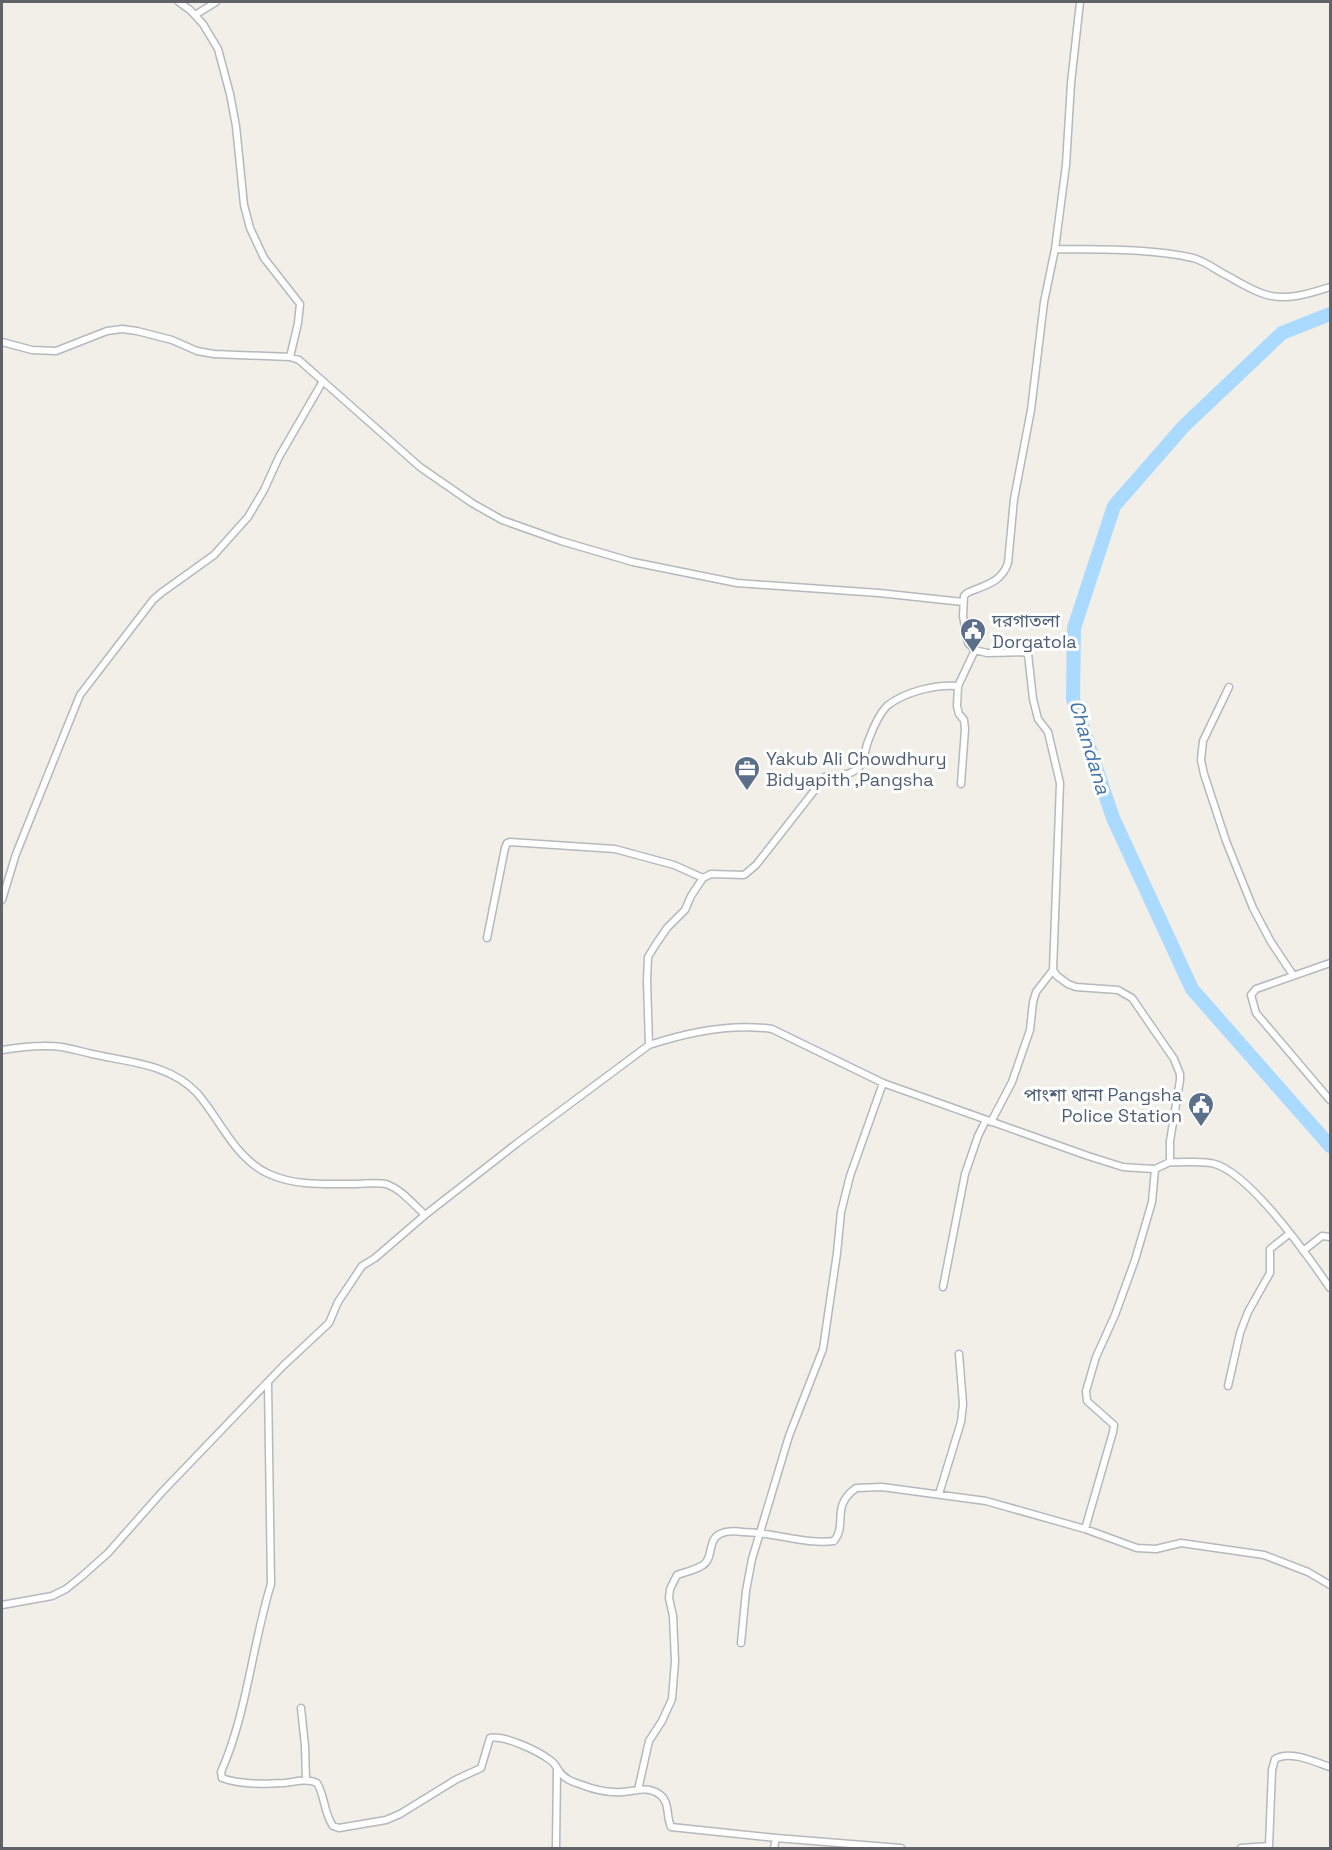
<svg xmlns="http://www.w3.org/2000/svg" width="1332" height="1850" viewBox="0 0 1332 1850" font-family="'Space Grotesk','Noto Sans Bengali',sans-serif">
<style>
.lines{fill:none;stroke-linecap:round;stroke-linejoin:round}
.river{stroke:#aadaff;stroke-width:14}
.street-casing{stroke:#b5b8bc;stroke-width:9}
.street{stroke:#fff;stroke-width:6}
.labels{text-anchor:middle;stroke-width:6;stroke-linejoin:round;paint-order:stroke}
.service-label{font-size:18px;fill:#4e5e75;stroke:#fff;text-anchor:start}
.water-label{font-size:20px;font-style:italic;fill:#4174aa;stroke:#fff}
</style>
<rect width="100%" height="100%" fill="#f1efe8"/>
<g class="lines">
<path class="river" d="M1330,314L1282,333L1184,426L1114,506L1074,628L1073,699L1113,818L1192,989L1330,1146"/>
<defs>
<path id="street" d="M179,2L190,10L203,24L218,49L230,94L236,126L244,205L250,228L264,258L300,304L298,323L290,357
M1080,2L1071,83L1066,165L1055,249L1044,302L1031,410L1014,499L1008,563C1001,583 985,585 967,593L964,596L963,616L968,643L975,650L987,653L1023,652L1028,654L1033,699L1038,719L1048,732L1060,783L1053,970L1057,976L1068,984L1076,987L1118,990L1132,998L1174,1059L1180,1074V1080L1170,1141V1162C1184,1163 1201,1160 1215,1164C1251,1175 1308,1256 1330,1288
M195,15L216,2
M1055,249C1101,250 1149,248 1193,258C1204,261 1212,267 1222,273C1236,280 1252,291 1267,295C1288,301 1311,293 1330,287
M2,342L32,350L56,351L107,331L122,329L137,331L172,340L197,351L214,354L290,357L299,360L420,467L472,503L502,520L561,541L633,562L737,583L879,593L963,602
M958,686L957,706L959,714L964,720L965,729L961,784
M1229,687L1203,741L1201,760L1204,774L1226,841L1253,908L1271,942L1293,975
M2,900L16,854L80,695L153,600L161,593L214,555L248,517L264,490L279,457L323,381
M487,938L505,848L507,843L510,842L615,849L674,865L703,878
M1330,963L1256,989L1251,995L1256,1013L1330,1100
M649,1045L647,981L648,957L656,944L667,928L685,910L691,896L703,878L711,874L744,875L756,865L825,777C838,774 851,777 860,766C865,759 865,747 869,739C873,728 878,715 887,706C904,692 936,684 958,686L975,650
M2,1050C15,1048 29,1046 42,1046C60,1045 75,1050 92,1054C128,1062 170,1064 197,1093C220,1119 235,1159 269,1174C295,1186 325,1184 354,1184C364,1184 376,1182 386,1184C401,1189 414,1205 425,1215
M991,1122L1012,1082L1030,1030L1033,1002L1036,992L1053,970
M1303,1251L1322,1236L1330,1237
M943,1287L965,1174L978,1136L986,1120
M268,1383L271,1584C252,1646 247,1713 221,1772L222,1778C241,1785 264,1784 284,1783C295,1782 307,1778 317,1783C325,1796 324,1814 333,1826L339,1828L386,1820L400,1814L457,1779L481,1768L490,1738C505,1735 538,1751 550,1760C555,1763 556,1767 559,1771C564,1779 573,1782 582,1785C595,1790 608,1793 623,1792C636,1791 647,1786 659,1794C670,1801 666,1816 671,1827L776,1838L901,1848
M1228,1386L1240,1333L1248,1312L1270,1273V1249L1289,1234
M939,1494L961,1422L963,1404L959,1354
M1085,1529L1113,1432L1114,1425L1087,1401L1086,1391L1096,1357L1115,1315L1135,1260L1152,1202L1155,1169
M2,1605L52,1596L66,1589L81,1577L108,1553L162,1492L283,1366L329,1323L338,1302L362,1266L375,1258L425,1215L516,1144L649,1045C688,1032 731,1023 772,1029L883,1083L1088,1156L1123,1167L1137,1168L1155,1169L1170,1162
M741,1643L746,1591L752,1559L789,1436L823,1349L837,1253L841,1212L850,1176L883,1083
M301,1708L305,1746L306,1780
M638,1790L649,1741L662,1721L672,1699L675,1661L673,1616L669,1598L670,1589L677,1575C685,1572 696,1570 703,1565C714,1558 707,1540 720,1534C726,1531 736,1531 743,1532C772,1532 807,1545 834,1541C848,1524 830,1507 856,1488L882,1487L986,1501L1085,1529L1137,1548L1156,1549L1181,1543L1264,1555L1308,1572L1330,1585
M556,1848L557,1770
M774,1848L776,1838
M1241,1848L1269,1846L1272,1770L1275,1759C1290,1750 1315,1762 1330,1767"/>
</defs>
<use href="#street" class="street-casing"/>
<use href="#street" class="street"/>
</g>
<defs>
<symbol id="civic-pin" viewBox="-11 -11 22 30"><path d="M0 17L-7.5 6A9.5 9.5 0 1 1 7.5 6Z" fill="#5c6f8a" stroke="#fff"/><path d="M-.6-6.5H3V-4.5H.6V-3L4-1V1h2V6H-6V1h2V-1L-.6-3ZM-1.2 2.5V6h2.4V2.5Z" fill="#fff"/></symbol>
<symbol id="office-pin" viewBox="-11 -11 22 30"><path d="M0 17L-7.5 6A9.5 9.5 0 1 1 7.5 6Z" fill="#5c6f8a" stroke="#fff"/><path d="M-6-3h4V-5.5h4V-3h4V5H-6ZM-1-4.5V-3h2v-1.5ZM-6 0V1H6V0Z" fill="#fff"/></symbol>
</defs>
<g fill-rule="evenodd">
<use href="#civic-pin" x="958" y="616" width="30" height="40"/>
<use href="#office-pin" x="732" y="754" width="30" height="40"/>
<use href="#civic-pin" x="1186" y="1090" width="30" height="40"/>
</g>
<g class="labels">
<g class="service-label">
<text x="992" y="627">দরগাতলা<tspan x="992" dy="21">Dorgatola</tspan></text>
<text x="766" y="765">Yakub Ali Chowdhury<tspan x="766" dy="21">Bidyapith ,Pangsha</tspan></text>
<text x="1182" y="1101" text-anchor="end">পাংশা থানা Pangsha<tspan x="1182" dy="21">Police Station</tspan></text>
</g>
<g class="water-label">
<text transform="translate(1090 747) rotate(73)" y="7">Chandana</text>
</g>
</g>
<rect width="1332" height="1850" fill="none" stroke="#5f6368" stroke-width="6"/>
</svg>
